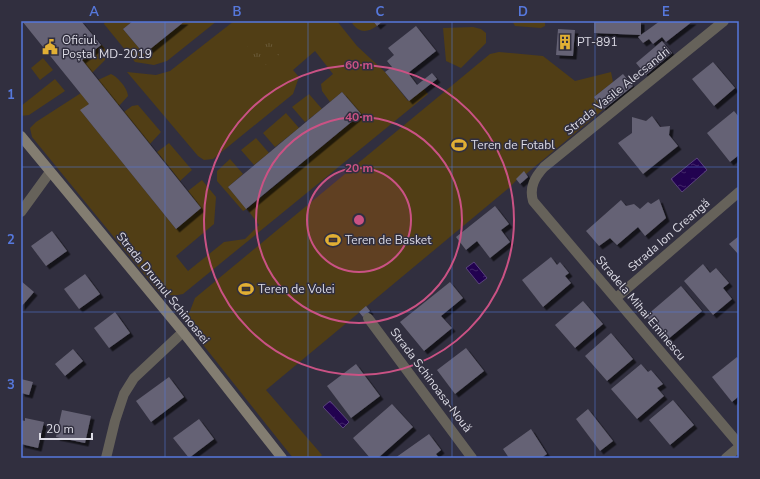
<svg xmlns="http://www.w3.org/2000/svg" width="760" height="479" viewBox="0 0 760 479" font-family="'Nunito Sans',sans-serif">
<style>
.green{fill:#513e15}
.park{fill:url(#park-tufts)}
.water{fill:url(#water-ripples);stroke:#5a437d}
.building{fill:#656274;filter:url(#shadow)}
.lines{fill:none;stroke-linecap:round;stroke-linejoin:round}
.street{stroke:#66625a;stroke-width:10}
.secondary{stroke:#837d71;stroke-width:10}
.grid{fill:none;stroke:#5678dc;stroke-width:1;stroke-opacity:0.55}
.ring{fill:none;stroke:#ca5284;stroke-width:2}
.labels{text-anchor:middle;stroke-width:3;stroke-linejoin:round;paint-order:stroke}
.poi-label{font-size:12px;fill:#dcdbe5;stroke:#312f3f;text-anchor:start}
.street-label{font-size:12px;fill:#dcdbe5;stroke:#312f3f}
.centre{fill:#ca5284;stroke:#312f3f;stroke-width:2}
.ring-label{font-size:12px;text-anchor:middle;font-weight:bold;fill:#ca5284;stroke:#312f3f;stroke-width:3;stroke-linejoin:round;paint-order:stroke}
.neatline{fill:none;stroke:#5678dc;stroke-width:1.5}
.grid-label{font-size:13px;text-anchor:middle;font-weight:bold;fill:#5678dc}
</style>
<defs>
<pattern id="park-tufts" width="24" height="20" patternUnits="userSpaceOnUse"><rect width="24" height="20" fill="#513e15"/><path d="M3 7l-1-3M5 7V3M7 7l1-3M15 17l-1-3M17 17v-4M19 17l1-3" fill="none" stroke="#695937"/></pattern>
<pattern id="water-ripples" width="26" height="14" patternUnits="userSpaceOnUse"><rect width="26" height="14" fill="#220250"/><path d="M2 4q2-2 4 0t4 0M15 11q2-2 4 0t4 0" fill="none" stroke="#422669"/></pattern>
<filter id="shadow"><feDropShadow dx="3.5" dy="3.5" stdDeviation="0" flood-color="#0009"/></filter>
</defs>
<rect width="100%" height="100%" fill="#312f3f"/>
<path class="green" d="M105,21H133L123,29L144,54L185,21H217L167,61L154,65L135,62L104,24Z
M234,21H337L357,46L385,72L408,101L424,89L428,94L183,294C173,296 166,296 158,291L32,137L30,128L36,122L81,93L89,104L81,111L176,229L201,208L188,191L202,180L216,197L214,224L176,256L188,271L224,242L245,239L259,225L247,209L243,211L217,181V171L230,159L243,174L228,187L247,209L361,114L342,92L330,102L322,91L321,84L333,74L315,51L293,70L299,77L293,94L213,159L204,160L198,156L127,72L156,75L170,71Z
M355,21H373L377,26C367,33 359,33 352,23Z
M512,21H545V26L541,28L515,26Z
M473,27L481,29L486,33V43L461,68L446,61L443,28Z
M102,45L105,49V60L92,73L82,60Z
M499,52L543,56L575,81L611,72L613,82L594,97L604,109L526,174L524,172L510,187L266,390L322,455L319,458H293L181,317L190,311L195,298L490,54Z
M43,58L53,70L40,80L31,68Z
M111,74C118,77 128,89 128,96L119,106L98,80Z
M55,79L65,91L29,115L21,116V106Z
M309,94L322,109L305,122L292,107Z
M138,105L161,132L150,144L124,112L132,106Z
M286,113L299,128L275,147L263,133Z
M256,138L269,153L254,165L241,150Z
M169,143L192,170L180,181L157,152Z"/>
<path class="park" d="M264,34L280,54L256,72L241,52Z"/>
<path class="water" d="M697,158L707,170L682,192L671,179Z
M474,262L487,278L479,284L466,268Z
M330,401L349,422L343,428L323,407Z"/>
<path class="building" d="M22,21H81L101,45L82,60L201,208L176,229L80,110L89,104Z
M133,21H185L144,54L123,29Z
M373,21H383L377,26Z
M594,21H641V35L594,33Z
M660,21H693L666,42L662,37L653,44L649,39L643,43L638,37Z
M416,26L436,51L408,73L417,85L432,73L437,79L409,101L385,72L392,67L387,61L394,55L388,48Z
M558,29L575,30L573,56L556,55Z
M662,41L672,53L646,75L636,63Z
M713,62L735,88L714,106L692,79Z
M623,74L633,86L604,109L594,97Z
M342,92L361,114L246,209L228,187Z
M734,111L739,117V155L730,162L707,133Z
M652,116L660,127L670,126L669,135L678,146L643,174L618,143L632,133V117L646,121Z
M524,171L528,177L520,184L516,179Z
M659,199L666,218L645,236L638,227L617,245L610,238L599,246L586,231L621,200L626,206L634,204L640,209L648,202L651,204Z
M495,206L509,224L501,230L510,242L490,258L477,241L466,250L456,237Z
M52,231L67,251L46,266L31,246Z
M739,236V255L729,244Z
M551,257L557,265L560,262L569,273L565,276L571,283L543,307L522,280Z
M703,264L710,273L716,268L729,283L723,288L732,299L713,315L684,281Z
M85,274L100,294L79,309L64,289Z
M21,281L34,292L21,307Z
M450,282L463,298L441,316L452,328L424,351L400,322Z
M681,286L702,311L667,340L646,316Z
M583,301L603,324L575,348L555,325Z
M366,306L370,311L363,317L359,312Z
M115,312L130,333L109,348L94,328Z
M611,333L633,359L607,381L585,356Z
M466,348L484,371L455,394L437,370Z
M73,349L83,361L65,376L55,364Z
M737,357L739,360V396L732,402L712,377Z
M356,364L380,396L351,418L327,386Z
M641,364L648,372L651,370L663,384L657,388L664,396L637,419L611,389Z
M169,377L184,397L151,422L136,401Z
M21,379L33,382L29,395L21,393Z
M673,400L694,425L670,445L649,420Z
M392,404L413,427L378,458H370L353,438Z
M588,409L613,441L600,451L576,419Z
M62,410L91,416L85,443L56,437Z
M25,418L44,422L38,448L21,444V420L25,421Z
M199,419L214,439L189,458L173,438Z
M531,429L547,454L541,458H509L503,449Z
M429,434L441,450L436,454L439,458H395Z"/>
<g class="lines">
<path class="street" d="M724,21L544,167C535,177 529,187 533,201L739,444
M21,212L50,172
M616,298L739,192
M368,318L472,458
M106,458L115,421L124,394L134,378L183,332
M726,458L739,447"/>
<path class="secondary" d="M21,136L183,332L282,458"/>
</g>
<path class="grid" d="M165,21V458M308,21V458M452,21V458M595,21V458M21,167H739M21,312H739"/>
<circle cx="359" cy="220" r="52" fill="#ca5284" fill-opacity=".12"/>
<g class="ring">
<circle cx="359" cy="220" r="52"/>
<circle cx="359" cy="220" r="103"/>
<circle cx="359" cy="220" r="155"/>
</g>
<defs>
<symbol id="building-bare" viewBox="-9 -9 18 18"><path d="M-4-6H4V6H1V3H-1V6H-4ZM-2.5-4.3h1.7v1.8h-1.7ZM.8-4.3h1.7v1.8H.8ZM-2.5-1h1.7V.8h-1.7ZM.8-1h1.7V.8H.8Z" fill="#e1af34" stroke="#312f3f" stroke-width="2.5" paint-order="stroke"/></symbol>
<symbol id="civic-bare" viewBox="-9 -9 18 18"><path d="M-.6-6.5H3V-4.5H.6V-3L4-1V1h2V6H-6V1h2V-1L-.6-3ZM-1.2 2.5V6h2.4V2.5Z" fill="#e1af34" stroke="#312f3f" stroke-width="2.5" paint-order="stroke"/></symbol>
<symbol id="stadium-bare" viewBox="-9 -9 18 18"><path d="M0-5a6.5 5 0 1 0 0 10a6.5 5 0 1 0 0-10ZM-3.5-1.8h7v3.6h-7Z" fill="#e1af34" stroke="#312f3f" stroke-width="2.5" paint-order="stroke"/></symbol>
</defs>
<g fill-rule="evenodd">
<use href="#building-bare" x="554" y="31" width="22" height="22"/>
<use href="#civic-bare" x="39" y="36" width="22" height="22"/>
<use href="#stadium-bare" x="448" y="134" width="22" height="22"/>
<use href="#stadium-bare" x="322" y="229" width="22" height="22"/>
<use href="#stadium-bare" x="235" y="278" width="22" height="22"/>
</g>
<g class="labels">
<g class="poi-label">
<text x="62" y="44">Oficiul<tspan x="62" dy="14">Poștal MD-2019</tspan></text>
<text x="577" y="46">PT-891</text>
<text x="471" y="149">Teren de Fotabl</text>
<text x="345" y="244">Teren de Basket</text>
<text x="258" y="293">Teren de Volei</text>
</g>
<g class="street-label">
<text transform="translate(617 91) rotate(-39)" y="4">Strada Vasile Alecsandri</text>
<text transform="translate(669 235) rotate(-41)" y="4">Strada Ion Creangă</text>
<text transform="translate(163 288) rotate(51)" y="4">Strada Drumul Schinoasei</text>
<text transform="translate(641 308) rotate(50)" y="4">Stradela Mihai Eminescu</text>
<text transform="translate(431 380) rotate(53)" y="4">Strada Schinoasa-Nouă</text>
</g>
</g>
<circle cx="359" cy="220" r="6" class="centre"/>
<g class="ring-label">
<text x="359" y="69">60 m</text>
<text x="359" y="121">40 m</text>
<text x="359" y="172">20 m</text>
</g>
<rect width="760" height="479" fill="none" stroke="#312f3f" stroke-width="44"/>
<path d="M40 433v6h52v-6" fill="none" stroke="#dcdbe5" stroke-width="2"/>
<text x="46" y="433" font-size="12" fill="#dcdbe5" stroke="#312f3f" stroke-width="3" paint-order="stroke">20 m</text>
<rect x="22" y="22" width="716" height="435" class="neatline"/>
<g class="grid-label">
<text x="94" y="16">A</text>
<text x="237" y="16">B</text>
<text x="380" y="16">C</text>
<text x="523" y="16">D</text>
<text x="666" y="16">E</text>
<text x="11" y="99">1</text>
<text x="11" y="244">2</text>
<text x="11" y="389">3</text>
</g>
</svg>
